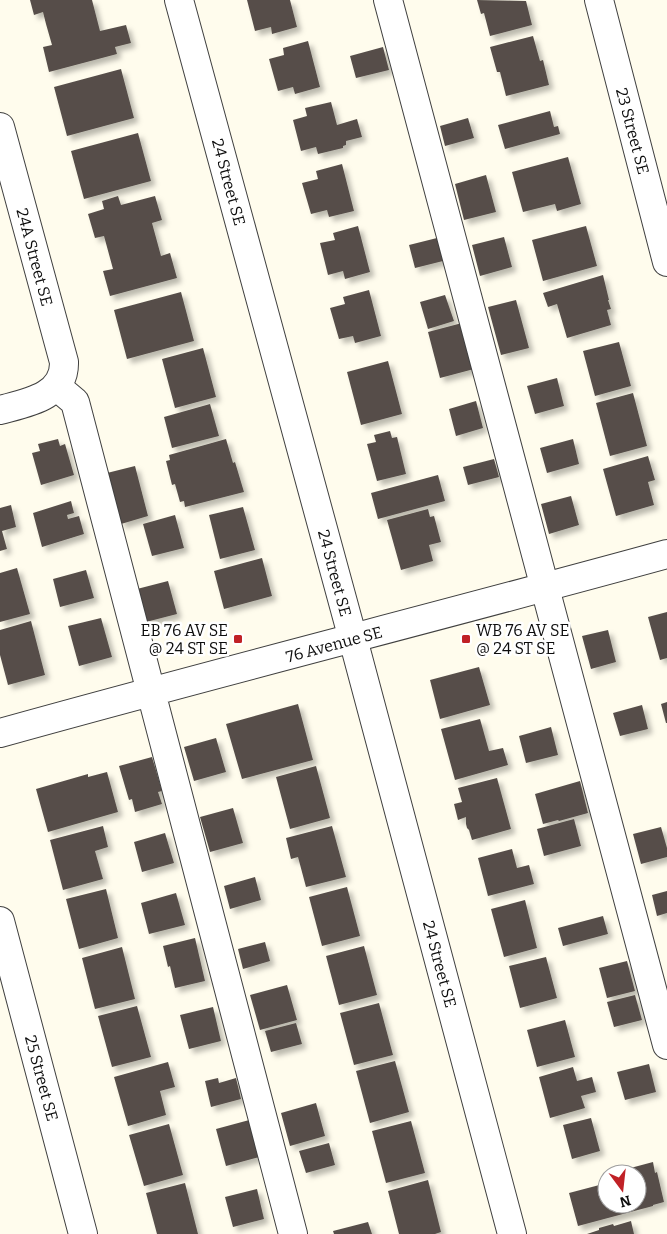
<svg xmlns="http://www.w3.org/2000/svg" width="667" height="1234" viewBox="0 0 667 1234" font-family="Bitter,serif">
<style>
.building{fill:#564e49;filter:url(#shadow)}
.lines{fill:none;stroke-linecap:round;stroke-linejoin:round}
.minor-casing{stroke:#404040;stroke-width:30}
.minor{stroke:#fff;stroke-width:28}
.poi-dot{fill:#c02126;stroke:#fff;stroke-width:2}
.labels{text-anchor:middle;stroke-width:5;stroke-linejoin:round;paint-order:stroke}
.street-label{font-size:16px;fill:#0d0d0d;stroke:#fff}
.poi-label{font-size:16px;fill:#0d0d0d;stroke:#fff;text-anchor:end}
</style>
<defs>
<filter id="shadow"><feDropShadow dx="4.5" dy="4.5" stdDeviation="2.5" flood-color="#0004"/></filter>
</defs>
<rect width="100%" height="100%" fill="#fffced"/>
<path class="building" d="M30,0H92L100,31L126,25L131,43L115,47L117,54L49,72L43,47L52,45L46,24L43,12L34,15Z
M247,0H290L297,27L272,34L271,27L255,31Z
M477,0L526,1L532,25L490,36L484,13L481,14Z
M533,36L540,61L543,60L549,85L506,96L500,72H497L490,47Z
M308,41L320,87L295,94L293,87L278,91L269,59L284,55L283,48Z
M383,47L389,70L356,78L350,56Z
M121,69L134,118L67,136L54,87Z
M331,102L337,125L357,119L362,137L346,141V145L343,146V148L318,154L316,147L301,151L293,120L307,116L305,108Z
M550,111L554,127L558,126L560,134L505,149L498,125Z
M468,118L474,138L445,146L440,126Z
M138,133L151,181L84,199L71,151Z
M568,157L581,204L557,211L555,204L523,212L512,172Z
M342,164L354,211L329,217L327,210L311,214L302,183L318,179L316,171Z
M486,175L496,212L464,220L455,184Z
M118,196L121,205L155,196L162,220L152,223L161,256L170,253L177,278L110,296L103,271L113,269L104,236L95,238L88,214L104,209L102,201Z
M358,226L370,272L345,279L343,271L328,275L320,243L335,240L333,233Z
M586,226L597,266L543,281L532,240Z
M504,237L512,267L480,276L472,245Z
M437,238L443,261L415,268L409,245Z
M603,275L609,300H608L611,309L607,310L611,325L567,338L557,304L548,307L543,293Z
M369,290L381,336L355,343L353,336L339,339L330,308L345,304L343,297Z
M181,292L194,341L127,359L114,310Z
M445,295L454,321L428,329L420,302Z
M516,300L529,348L501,355L488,307Z
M462,323L474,369L440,378L428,332Z
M619,342L631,386L595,396L583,351Z
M203,348L216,397L175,408L162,359Z
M388,361L402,414L361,425L347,372Z
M557,378L564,406L535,414L527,386Z
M633,393L647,446L610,456L596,403Z
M476,401L483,428L456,436L449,409Z
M210,404L219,436L172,448L164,417Z
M390,431L392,438L397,437L406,474L377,481L367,444L376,442L374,435Z
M58,439L60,446L65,444L74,475L41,485L32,453L40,451L38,444Z
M226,439L233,463L235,462L244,492L185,507L184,501L180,502L175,484L172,485L166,461L170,460L169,455Z
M573,439L579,464L547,473L540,448Z
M648,456L655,480L648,482L654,505L616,516L603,469Z
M494,459L499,477L468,485L463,467Z
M135,466L148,516L121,524L107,473Z
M438,475L445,501L378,519L371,493Z
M571,496L579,525L549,534L541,504Z
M71,501L74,513L67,515L68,519L79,516L84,534L42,547L33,513Z
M11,505L16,527L2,531L7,549L0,551V508Z
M243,507L255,550L220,559L209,515Z
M428,509L430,517L434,516L441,542L429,545L433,561L401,570L387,520Z
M175,515L184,548L152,556L143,524Z
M262,558L272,596L224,609L214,571Z
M17,568L30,614L0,622V573Z
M86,570L94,598L60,607L53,579Z
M168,581L177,614L146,622L137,589Z
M667,612V658L660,660L648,617Z
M101,618L112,657L79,666L68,626Z
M31,621L45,675L8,685L0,655V630Z
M608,630L616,662L591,669L582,636Z
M479,667L490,705L440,719L430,680Z
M667,702V723H666L661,704Z
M298,704L313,760L242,779L226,724Z
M642,705L648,729L620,736L613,713Z
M480,719L489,751L503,748L508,765L455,780L441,729Z
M551,727L558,755L526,763L519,736Z
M216,738L226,772L194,781L184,747Z
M152,757L162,791L158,792L162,804L135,812L132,799L129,800L119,766Z
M316,766L330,818L290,829L276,777Z
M107,772L118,812L48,832L36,789L88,774V777Z
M497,778L511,829L472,840L469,830L467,828L466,824V817L458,820L454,804L462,802L458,788Z
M580,781L588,813L559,821L558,820L543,824L535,794Z
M233,808L243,843L210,852L200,817Z
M574,819L581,846L544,856L537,829Z
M103,826L108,847L95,851L103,879L63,890L50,840Z
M332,826L346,877L306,887L298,857L291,859L286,838Z
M661,827L667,848V857L641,864L633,834Z
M165,833L174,863L142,872L134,842Z
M512,849L517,868L529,865L534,884L488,896L478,858Z
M255,877L261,900L230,909L224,886Z
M347,887L360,936L322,946L309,897Z
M106,889L118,938L79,949L66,899Z
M667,891V913L657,916L652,895Z
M176,893L185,925L149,934L141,903Z
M525,900L537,948L504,957L491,909Z
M603,916L608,934L563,946L558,928Z
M195,938L205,981L175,988L170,966L168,967L163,946Z
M265,942L270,961L243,969L238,949Z
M364,946L377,995L339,1005L326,956Z
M122,947L135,999L95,1009L82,958Z
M546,957L557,998L520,1008L509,966Z
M627,961L635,991L607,998L599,968Z
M287,985L297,1020L260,1030L250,995Z
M635,995L642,1020L614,1027L607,1002Z
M379,1003L393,1055L354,1065L340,1013Z
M137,1006L151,1057L112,1067L98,1016Z
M213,1007L221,1041L189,1049L180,1015Z
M565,1020L575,1057L537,1067L527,1030Z
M296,1023L302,1044L271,1052L265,1031Z
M395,1061L409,1112L370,1123L356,1071Z
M168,1062L175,1087L160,1091L166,1115L128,1126L114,1077Z
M649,1064L656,1092L625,1100L617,1072Z
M573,1067L577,1081L592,1077L596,1092L581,1096L585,1108L550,1118L539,1077Z
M218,1078L219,1083L236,1078L241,1099L211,1107L205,1081Z
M316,1103L325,1136L290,1146L281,1113Z
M591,1118L600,1151L572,1159L563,1125Z
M253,1119L263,1156L226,1166L216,1129Z
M411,1121L425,1173L386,1183L372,1131Z
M169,1124L183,1175L144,1186L129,1135Z
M329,1143L335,1165L306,1173L299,1151Z
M653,1162L655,1173L657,1172L664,1202L653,1205V1206L578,1226L569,1193L607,1183V1204H637V1174H625L623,1170Z
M621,1168L623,1174H608L607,1171Z
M428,1180L441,1232L435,1234H399L388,1191Z
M185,1183L198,1234H157L146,1193Z
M257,1189L264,1219L233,1227L225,1197Z
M631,1221L634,1234H587L599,1230V1228L613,1224L614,1226Z
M368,1222L372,1234H334L333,1231Z"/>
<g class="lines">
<defs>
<path id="minor" d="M179,0L353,639L512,1234
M388,0L667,1045
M599,0L667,262
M0,127L64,362C65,397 26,403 0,410
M56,386L75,402L293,1234
M0,733C222,671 445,615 667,554
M0,921L83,1234"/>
</defs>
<use href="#minor" class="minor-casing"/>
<use href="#minor" class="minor"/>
</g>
<g class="poi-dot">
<rect x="233" y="634" width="10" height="10" rx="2.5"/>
<rect x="461" y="634" width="10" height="10" rx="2.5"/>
</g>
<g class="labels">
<g class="street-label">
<text transform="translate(633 131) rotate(75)" y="6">23 Street SE</text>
<text transform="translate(229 182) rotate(75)" y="6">24 Street SE</text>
<text transform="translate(35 257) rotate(75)" y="6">24A Street SE</text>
<text transform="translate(335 573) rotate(75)" y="6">24 Street SE</text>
<text transform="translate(334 644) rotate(-15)" y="6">76 Avenue SE</text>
<text transform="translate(440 964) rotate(75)" y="6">24 Street SE</text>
<text transform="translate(42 1078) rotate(75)" y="6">25 Street SE</text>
</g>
<g class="poi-label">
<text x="228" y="636">EB 76 AV SE<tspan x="228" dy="18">@ 24 ST SE</tspan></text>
<text x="476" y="636" text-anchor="start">WB 76 AV SE<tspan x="476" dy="18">@ 24 ST SE</tspan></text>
</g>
</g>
<g transform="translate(622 1189) rotate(165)"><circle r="24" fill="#ffffff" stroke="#9e9e9e"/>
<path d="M0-4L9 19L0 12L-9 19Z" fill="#c02126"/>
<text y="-8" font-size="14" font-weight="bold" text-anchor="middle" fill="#0d0d0d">N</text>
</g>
</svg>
